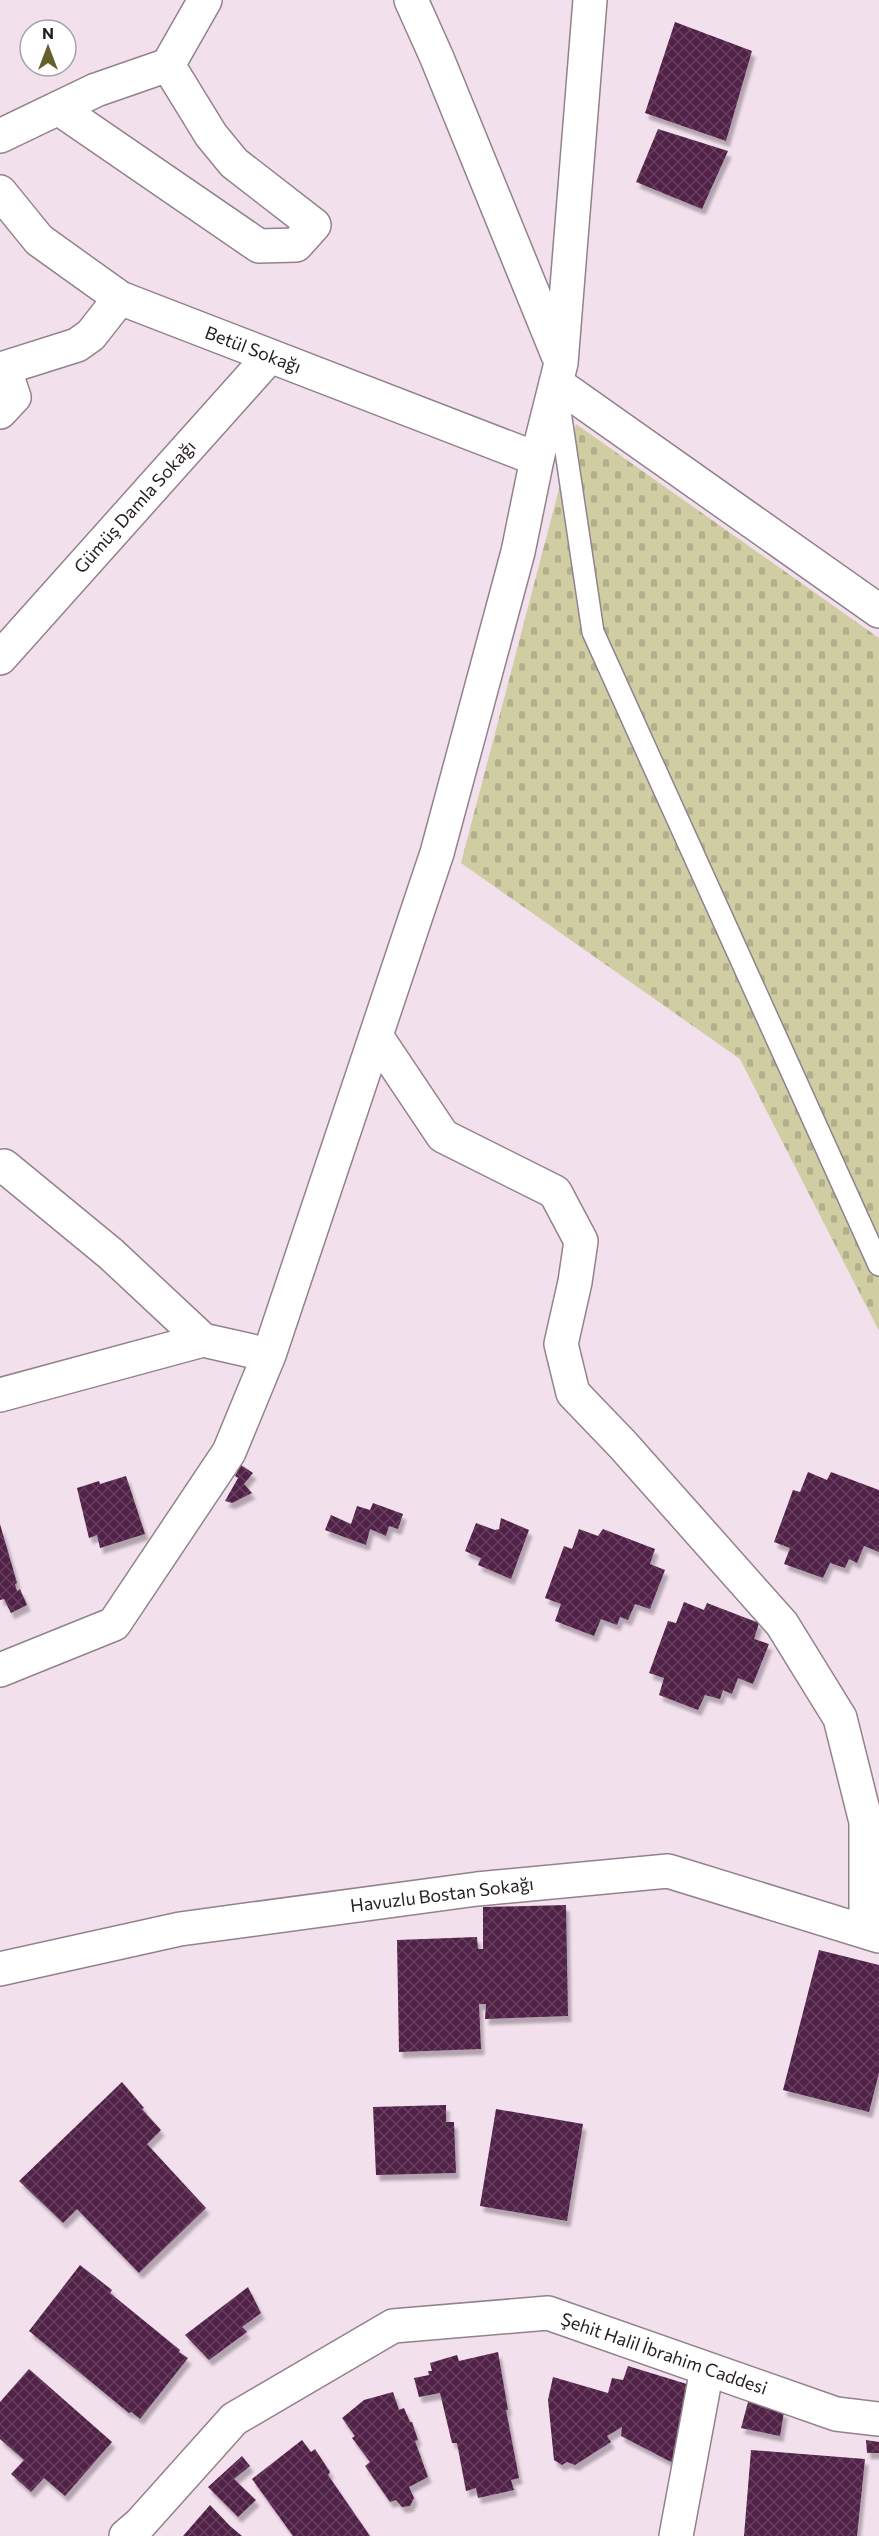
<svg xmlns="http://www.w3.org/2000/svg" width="879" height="2536" viewBox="0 0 879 2536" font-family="Commissioner,sans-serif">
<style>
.cemetery{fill:url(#cemetery-stones)}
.building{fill:url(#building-cross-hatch);filter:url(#shadow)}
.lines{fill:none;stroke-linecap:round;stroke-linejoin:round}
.lane-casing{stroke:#92828d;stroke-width:24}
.street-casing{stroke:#92828d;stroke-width:36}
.lane{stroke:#fff;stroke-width:21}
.street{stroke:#fff;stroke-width:33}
.labels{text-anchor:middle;stroke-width:6;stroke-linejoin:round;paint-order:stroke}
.street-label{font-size:18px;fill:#251e23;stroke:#fff}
</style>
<defs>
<pattern id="cemetery-stones" width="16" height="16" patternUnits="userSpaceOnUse" patternTransform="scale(1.5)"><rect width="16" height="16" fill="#d0cda3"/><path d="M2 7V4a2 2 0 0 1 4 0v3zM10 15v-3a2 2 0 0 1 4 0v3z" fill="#b2b08c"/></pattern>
<pattern id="building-cross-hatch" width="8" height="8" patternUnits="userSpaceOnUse" patternTransform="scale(1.5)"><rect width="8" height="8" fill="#512146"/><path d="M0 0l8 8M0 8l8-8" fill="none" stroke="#67405e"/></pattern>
<filter id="shadow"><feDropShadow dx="3.5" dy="6" stdDeviation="1.5" flood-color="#0004"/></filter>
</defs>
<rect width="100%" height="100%" fill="#f3e0ed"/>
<path class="cemetery" d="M576,424L879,638V1331L740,1059L461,863Z"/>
<path class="building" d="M675,22L752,51L726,141L645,113Z
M658,129L728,151L702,209L636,182Z
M241,1465L253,1473L244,1484L252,1493L232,1503L225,1501L238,1478L235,1476Z
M808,1472L827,1480L831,1472L879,1490V1552L864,1546L857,1563L849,1559L845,1568L830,1563L823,1578L784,1564L790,1548L774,1542L793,1490L800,1492Z
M126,1476L145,1534L100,1548L97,1535L89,1538L77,1488L99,1481L100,1484Z
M373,1503L403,1514L398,1529L389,1526L386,1536L370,1529L366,1545L325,1530L331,1515L351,1524L357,1506L370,1510Z
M501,1518L529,1530L511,1579L478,1565L481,1558L465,1551L476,1523L495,1530L499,1529Z
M0,1524L17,1583L15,1584L17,1591L20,1589L27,1605L11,1613L4,1599L0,1600Z
M579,1529L598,1536L603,1529L655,1549L650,1564L665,1570L650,1609L635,1604L628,1620L620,1617L617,1625L601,1619L594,1636L555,1621L561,1604L545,1598L564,1546L572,1549Z
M684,1602L704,1610L707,1603L759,1623L754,1639L769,1644L753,1684L738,1678L732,1694L723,1690L720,1699L705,1695L698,1710L659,1695L664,1678L649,1673L668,1621L676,1623Z
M566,1905L568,2016L485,2019L486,2004H479L481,2049L399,2052L397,1940L477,1937L478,1949H483V1907Z
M819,1950L879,1965V2073L869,2112L783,2090Z
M122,2082L144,2108L142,2109L161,2130L147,2144L206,2208L139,2273L77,2209L63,2223L19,2181Z
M446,2105V2122H454L456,2173L376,2175L373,2107Z
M496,2109L583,2124L567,2221L480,2206Z
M80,2265L112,2290L110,2293L180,2350L179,2352L188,2358L140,2419L131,2412L129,2413L29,2331Z
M248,2287L261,2313L242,2327L247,2332L209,2360L185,2335Z
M498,2352L508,2410H506L519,2478L511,2480L514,2490L478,2498L476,2488L466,2491L457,2443H452L440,2393L419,2397L414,2378L429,2375L428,2371H432L430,2363L457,2355L459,2361Z
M628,2366L690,2385L675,2464L621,2436L622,2427L607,2436L611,2442L575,2465L567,2462L562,2465L554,2460L548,2400L553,2377L608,2393L612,2378L623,2380Z
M29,2369L112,2442L65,2496L44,2478L31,2492L11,2474L24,2460L0,2439V2402Z
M393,2392L399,2410L404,2408L410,2422H412L418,2440L415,2441L428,2477L409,2487L414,2498L410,2506L402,2507L396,2500L390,2502L365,2466L370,2462L352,2438L355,2436L342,2418L364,2400Z
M748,2402L784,2412L780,2436L741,2428Z
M302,2440L311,2452L315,2449L330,2472L328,2475L370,2536H293L252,2479Z
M866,2440L879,2442V2453H867Z
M751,2450L865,2459L857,2536H744Z
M242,2456L250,2466L234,2479L256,2500L238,2517L208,2487Z
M210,2505L230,2526L242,2536H183Z"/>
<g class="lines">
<defs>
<path id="lane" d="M558,398L593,632L879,1265"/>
<path id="street" d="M411,0L437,58L558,355
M58,108L259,246L296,245L314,225L234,163L211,135L168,65
M0,136L96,90L168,65L205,0
M0,192L39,240L120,298L537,459
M556,383L879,611
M0,412L14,397L4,368L77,345L91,335L120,298
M0,658L270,356
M376,1036L443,1136L555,1192L581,1241L575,1282L561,1344L573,1393L623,1445L782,1624L840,1718L866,1822V1932
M0,1168L4,1166L111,1254L203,1340
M0,1395L203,1340L269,1355
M0,1670L114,1624L229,1452L269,1355L437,853L518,552L537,459L561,363L590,0
M0,1969L180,1929L477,1889L668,1871L879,1936
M126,2536L140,2524L234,2419L393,2326L548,2313L836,2414L879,2419
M676,2536L707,2369"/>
</defs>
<use href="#lane" class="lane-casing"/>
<use href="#street" class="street-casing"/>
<use href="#lane" class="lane"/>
<use href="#street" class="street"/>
</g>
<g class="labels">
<g class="street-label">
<text transform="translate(253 350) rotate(21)" y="6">Betül Sokağı</text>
<text transform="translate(135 507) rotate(-48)" y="6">Gümüş Damla Sokağı</text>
<text transform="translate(442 1895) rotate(-7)" y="6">Havuzlu Bostan Sokağı</text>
<text transform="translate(664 2354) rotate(19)" y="6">Şehit Halil İbrahim Caddesi</text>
</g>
</g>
<g transform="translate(48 48)"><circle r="28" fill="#ffffff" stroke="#a8a5a7" stroke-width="1.5"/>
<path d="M0-4.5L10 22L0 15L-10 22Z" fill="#66602d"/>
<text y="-9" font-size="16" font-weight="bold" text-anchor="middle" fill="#251e23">N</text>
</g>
</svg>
